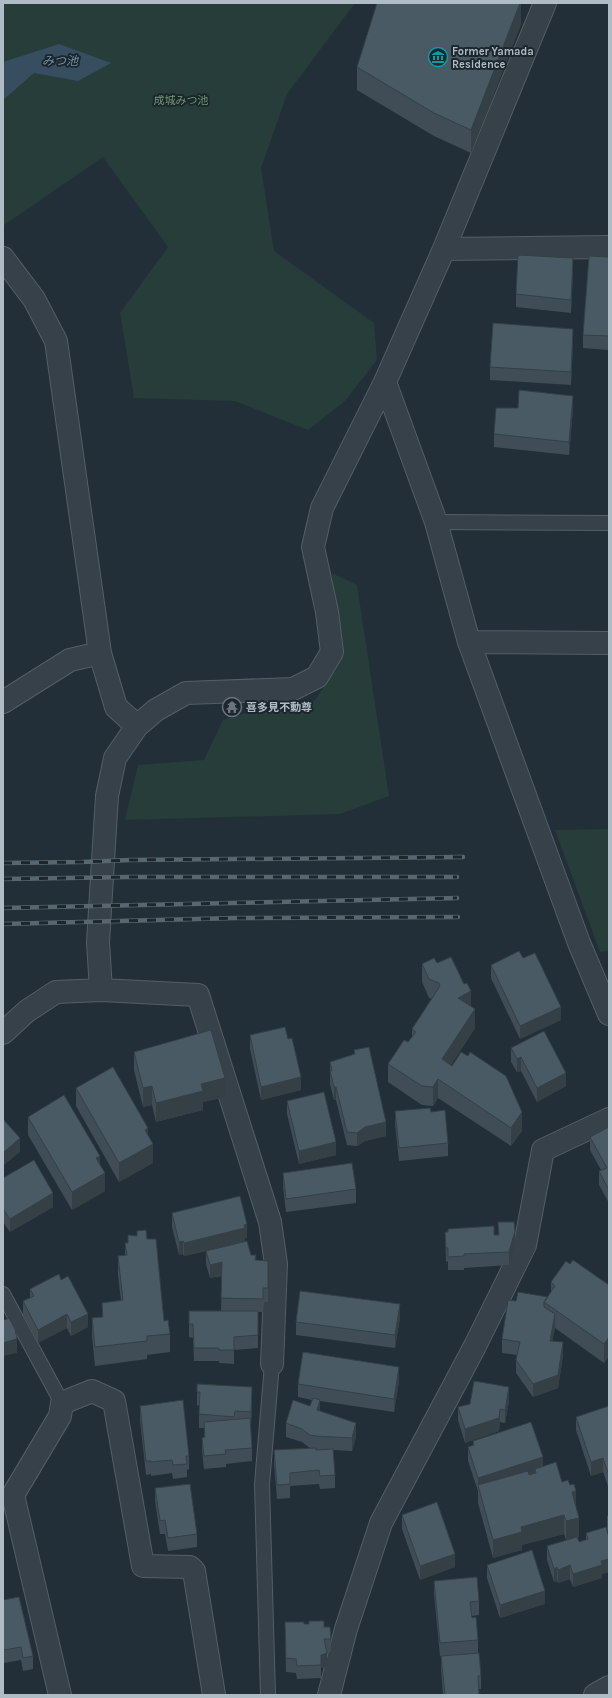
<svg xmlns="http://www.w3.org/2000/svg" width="612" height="1698" viewBox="0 0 612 1698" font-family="Karla,'Noto Sans JP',sans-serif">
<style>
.green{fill:#273d3a}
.water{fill:#364e5f}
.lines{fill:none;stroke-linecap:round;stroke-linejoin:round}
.service-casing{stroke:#535f66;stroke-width:16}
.minor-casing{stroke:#535f66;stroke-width:24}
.service{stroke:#364149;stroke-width:14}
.minor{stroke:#364149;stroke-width:22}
.rail-casing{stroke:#58666f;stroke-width:4.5}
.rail{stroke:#1b262d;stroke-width:3;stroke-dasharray:9;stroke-linecap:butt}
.wall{fill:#404d56}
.shaded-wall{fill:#343f46}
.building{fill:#4a5a64;stroke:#343f46}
.labels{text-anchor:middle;stroke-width:4;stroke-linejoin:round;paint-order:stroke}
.poi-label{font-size:11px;font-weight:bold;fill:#b0bcc5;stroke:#1b262d;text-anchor:start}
.park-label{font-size:11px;fill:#709972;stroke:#1b262d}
.water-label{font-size:12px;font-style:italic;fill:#7292a8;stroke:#1b262d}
</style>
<rect width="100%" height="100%" fill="#222f38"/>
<path class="green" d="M3,3H355L287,94L261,168L274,251L374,323L377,360L345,401L308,430L235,401L134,398L120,313L168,247L103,157L3,226Z
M332,573L357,585L389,796L340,814L125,820L138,765L204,760L223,720L256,710L314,701L339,665Z
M609,829V951L600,952L555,830Z"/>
<path class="water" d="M59,44L111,63L78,81L34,73L3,100V62Z"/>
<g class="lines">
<defs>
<path id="service" d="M436,522L609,523
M3,1294L62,1403
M268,1695L262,1484L272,1364"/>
<path id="minor" d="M444,249L609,247
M3,258L34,299L56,341L100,653L116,707L137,726
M385,382L436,522L469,642L579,943L609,1014
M469,642L609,643
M3,702L70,660L100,653
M101,990L98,942L107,796L115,758L137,726L156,710L186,693L293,689L317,677L332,652L327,612L313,547L322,508L385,382L444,249L545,3
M3,1033L27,1011L56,992L101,990L198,995L270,1222L276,1264L272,1364
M60,1695L13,1495L60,1416L62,1403L92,1391L114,1401L143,1566L190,1567L194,1571L214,1695
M329,1695L346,1629L381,1523L475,1346L525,1245L543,1150L609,1119
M595,1695L609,1687"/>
</defs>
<use href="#service" class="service-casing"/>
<use href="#minor" class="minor-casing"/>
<use href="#service" class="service"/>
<use href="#minor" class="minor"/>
<defs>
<path id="rail" d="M3,863L82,862L130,860L463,857
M3,879L130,877H457
M3,908L457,898
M3,924L236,918L458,917"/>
</defs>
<use href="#rail" class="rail-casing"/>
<use href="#rail" class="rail"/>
</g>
<path class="wall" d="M521,3V24L471,153L434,136L357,90V67Z
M609,257V350L583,348V335Z
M573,271L571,313L516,307V294Z
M573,342L571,385L490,380V367Z
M573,409L569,455L494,447V434Z
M523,958L561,1020L520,1039L491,978V965Z
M437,963L471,1006L475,1028L451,1065L522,1131L511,1146L438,1098L433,1106L422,1105L388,1082V1064L408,1042L412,1037V1029L432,999L429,998L422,982V964Z
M250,1035L288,1039L301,1090L261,1100L250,1049Z
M511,1048L566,1086L537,1102L521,1071L517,1072L511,1062Z
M354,1050L386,1136L365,1141L357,1146L347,1145L336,1100H334L330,1084V1062L354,1054Z
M134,1052L225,1097L203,1102V1110L156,1122L152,1105L143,1107L134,1070Z
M76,1088L148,1136L153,1163L119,1182L76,1106Z
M287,1101L336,1155L299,1164L287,1114Z
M395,1111L431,1112L448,1143V1156L399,1161L395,1124Z
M28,1117L105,1191L72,1210L28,1135Z
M609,1127V1203L599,1185V1171L601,1170L590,1150V1137Z
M283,1173L356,1189V1203L286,1212L283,1187Z
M3,1178L53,1207L10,1232L3,1222Z
M172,1213L247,1238H245V1242L251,1255L256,1260L268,1261V1302H263V1312H258V1348L234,1350V1364L219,1363V1361H194L193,1338L189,1337V1311H221L222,1276L210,1278L206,1264V1251L245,1242L184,1256L183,1254L179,1255L172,1227Z
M498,1222L515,1245L509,1265L464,1268V1270H448V1261L446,1262L445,1232L498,1235Z
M128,1235L147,1239L164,1321L170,1334V1352L147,1355V1359L95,1366L92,1337V1318L102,1317V1303L121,1301L118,1275V1256L125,1255V1243H128Z
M61,1280L88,1327L71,1336L67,1328L38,1343L23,1315V1301L30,1298V1289Z
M551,1282L609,1285V1356L604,1363L555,1328L552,1341L563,1355L558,1388L533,1397L516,1373V1360L517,1355L502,1353V1339L516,1301L548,1297L551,1293Z
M400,1318L395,1348L296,1335V1322Z
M399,1381L394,1412L320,1401V1412L356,1437L352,1451L333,1450L335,1475V1488L320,1489L319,1484L290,1486V1498L277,1499L274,1464V1450L310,1448L302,1442L286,1437V1423L310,1406L312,1400L298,1397V1384Z
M197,1384L252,1401L251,1426H250L252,1448V1461L226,1464V1467L204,1469L202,1451V1438L204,1437V1428H199V1405L197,1406Z
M509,1401L505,1423L500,1422L499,1431L465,1443L458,1420V1407Z
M140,1406L189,1456V1469L187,1470V1477L173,1479L172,1473L151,1476V1474L146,1475L140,1420Z
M609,1406L608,1486L603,1472L591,1476L576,1430V1417Z
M473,1441L543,1466L562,1482L576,1505L579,1536L578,1537L579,1542L586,1540V1533L609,1538V1572L602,1574V1578L573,1587L570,1579L558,1583L557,1581L554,1582L547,1560V1546L566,1540L564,1534L522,1545V1550L493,1558L478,1503V1491L468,1461V1447L473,1446Z
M155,1488L197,1534V1547L168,1551L165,1534H160L155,1501Z
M402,1515L455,1567L420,1580L402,1529Z
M609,1515V1533L607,1530V1516Z
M487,1565L545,1604L500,1618L487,1578Z
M434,1581L479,1601V1615L471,1616L478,1640V1653L481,1676V1689H479V1695H443L441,1670V1656H440L434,1594Z
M3,1600L33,1656V1669L23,1671L21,1660L4,1663L3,1659Z
M285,1622L304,1624L324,1627H330L331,1652H326L327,1667L321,1668V1678L297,1679L296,1673L286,1672Z"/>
<path class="shaded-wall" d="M520,3H521V24L471,153V130Z
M573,258V271L571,313V300Z
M573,329V342L571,385V372Z
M573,396V409L569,455V442Z
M471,991V1010L458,998Z
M561,1007V1020L520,1039V1026Z
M475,1009V1028L442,1078V1059Z
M521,1057V1071L517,1072V1059Z
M566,1073V1086L537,1102V1088Z
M301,1077V1090L261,1100V1087Z
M225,1078V1097L203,1102V1110L156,1122V1103L201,1084Z
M438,1079V1098L433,1106V1087Z
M152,1086V1105L143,1107V1088Z
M334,1087H336V1100H334Z
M522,1112V1131L511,1146V1128Z
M386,1122V1136L365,1141L357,1146V1133L365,1127Z
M148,1128V1147L153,1144V1163L119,1182V1163L145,1130Z
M20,1138V1152L3,1166V1153Z
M336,1142V1155L299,1164V1151Z
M100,1156V1175L96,1158Z
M105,1173V1191L72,1210V1192Z
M53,1193V1207L10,1232V1219Z
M247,1224V1238H245V1242L184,1256V1243Z
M515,1231V1245L509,1265V1252Z
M183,1241V1254L179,1255V1242Z
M222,1262V1275L210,1278V1265Z
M400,1304V1318L395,1348V1335Z
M67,1314V1328L38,1343V1330Z
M88,1314V1327L71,1336V1322Z
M555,1314V1328L550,1354V1341Z
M609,1337V1356L604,1363V1344Z
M17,1339V1353L3,1356V1343Z
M563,1342V1355L558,1388L533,1397V1384Z
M399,1367V1381L394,1412V1399Z
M252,1387V1401L251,1426V1412Z
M509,1387V1401L505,1423V1410Z
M320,1400V1414L317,1410Z
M500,1409V1422L499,1431L465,1443V1429Z
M356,1423V1437L352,1451V1438Z
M543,1457V1470L535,1469V1473L480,1491L478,1485V1478Z
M603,1458V1472L591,1476V1462Z
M609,1472V1486H608V1473Z
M576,1491V1510L572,1492Z
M564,1515V1534L522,1545V1550L493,1558V1540L521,1527Z
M579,1518V1536L566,1540V1521Z
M455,1554V1567L420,1580V1566Z
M609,1559V1572L602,1574V1578L573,1587V1574L601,1561Z
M570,1565V1579L558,1583V1570Z
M557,1567V1581L554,1582V1569Z
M545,1591V1604L500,1618V1605Z
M327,1653V1667L321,1668V1655Z"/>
<path class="building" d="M377,3H520L471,130L434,113L357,67Z
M518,255L573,258L571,300L516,294Z
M589,256L609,257V336L583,335Z
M493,323L573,329L571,372L490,367Z
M519,390L573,396L569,442L494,434L496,408H518Z
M519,951L523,958L535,953L561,1007L520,1026L491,965Z
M451,957L464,984L467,983L471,991L458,998L475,1009L442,1059L452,1066L461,1052L468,1056L470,1052L506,1076L522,1112L511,1128L438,1079L433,1087L422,1086L388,1064L404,1040L408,1042L416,1032L412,1029L440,986L439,983L429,979L422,964L434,958L437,963Z
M285,1027L288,1039L292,1038L301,1077L261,1087L250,1035Z
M211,1030L225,1078L201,1084L203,1091L156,1103L152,1086L143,1088L134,1052Z
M544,1031L566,1073L537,1088L521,1057L517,1059L511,1048Z
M369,1047L386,1122L365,1127L357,1133L347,1132L336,1087H334L330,1071H332L330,1062L355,1054L354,1050Z
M113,1067L148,1128L145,1130L153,1144L119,1163L76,1088Z
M324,1092L336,1142L299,1151L287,1101Z
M64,1095L100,1156L96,1158L105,1173L72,1192L28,1117Z
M430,1108L431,1112L445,1110L448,1143L399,1148L395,1111Z
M3,1119L20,1138L3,1153Z
M609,1127V1190L599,1171L607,1168L590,1137Z
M34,1160L53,1193L10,1219L3,1209V1178Z
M352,1163L356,1189L286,1199L283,1173Z
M240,1196L247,1224L244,1225L245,1228L184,1243L183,1241L179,1242L172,1213Z
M498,1222H514L515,1231L509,1252L464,1254V1256L448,1257V1248H446L445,1232H448V1229L494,1226V1235H499Z
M146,1230L147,1239H156L164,1321L168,1320L170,1334L147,1336V1341L95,1347L92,1318L103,1317L102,1303L123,1300L118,1256L127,1255L125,1243H128V1235L137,1236V1231Z
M247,1241L251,1255H256L255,1260L268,1261V1288H263V1299L221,1298L222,1262L210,1265L206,1251Z
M573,1260L609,1285V1337L604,1344L544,1302L555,1286L551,1282L566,1261L570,1264Z
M59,1274L61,1280L68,1276L88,1314L71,1322L67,1314L38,1330L23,1301L34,1296L30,1289Z
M300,1291L400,1304L395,1335L296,1322Z
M518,1292L548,1297L544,1302V1307L555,1314L550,1341L563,1342L558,1375L533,1384L516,1360L520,1342L502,1339L508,1300L516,1301Z
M189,1311H258V1335L234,1337V1350H219V1348H194L193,1324H189Z
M3,1316L4,1320L9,1318L15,1329L17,1339L3,1343Z
M303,1352L399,1367L394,1399L298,1384Z
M474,1381L509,1387L505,1410L500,1409L499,1418L465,1429L458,1407L470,1404Z
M197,1384L252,1387L251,1412L235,1411L234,1417L199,1414L200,1392H197Z
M313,1398L320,1400L317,1410L356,1423L352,1438L315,1436L310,1435L302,1429L286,1423L293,1400L310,1406Z
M183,1400L189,1456H186L187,1464L173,1465L172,1460L151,1462V1461H146L140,1406Z
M609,1406V1472L608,1473L603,1458L591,1462L576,1417Z
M250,1418L252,1448L225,1450L226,1454L204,1456L202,1438L205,1437L204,1422Z
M531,1422L543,1457L478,1478L468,1447L474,1445L473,1441Z
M316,1448V1450L333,1449L335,1475L320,1476L319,1470L290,1473V1484L277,1485L274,1450Z
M556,1462L562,1482L568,1480L570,1485L574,1484L576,1491L572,1492L579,1518L566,1521L564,1515L521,1527L522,1532L493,1540L478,1485L528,1471L529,1475L536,1473L535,1469Z
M190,1484L197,1534L168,1538L165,1520L160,1521L155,1488Z
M437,1502L455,1554L420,1566L402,1515Z
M606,1527L609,1538V1559L601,1561L602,1565L573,1574L570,1565L558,1570L557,1567L554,1569L547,1546L577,1537L579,1542L588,1539L586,1533Z
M532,1550L545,1591L500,1605L487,1565Z
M477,1577L479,1601L470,1602L472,1618L476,1617L478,1640L440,1643L434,1581Z
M19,1597L33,1656L23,1658L21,1647L4,1650L3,1646V1600Z
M309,1621H324V1627H330L331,1639H324L327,1653L321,1655V1665L297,1666L296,1659L286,1658L285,1622H304V1624H309Z
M479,1653L481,1676H478L479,1695H445L441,1656Z"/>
<defs>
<symbol id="museum-ring" viewBox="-11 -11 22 22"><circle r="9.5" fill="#1b262d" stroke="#0f9aa8" stroke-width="1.5"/><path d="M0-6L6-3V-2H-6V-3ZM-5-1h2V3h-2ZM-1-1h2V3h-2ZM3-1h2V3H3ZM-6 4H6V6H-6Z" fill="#0f9aa8"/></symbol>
<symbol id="temple-ring" viewBox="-11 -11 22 22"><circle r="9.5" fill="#1b262d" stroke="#6b7280" stroke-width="1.5"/><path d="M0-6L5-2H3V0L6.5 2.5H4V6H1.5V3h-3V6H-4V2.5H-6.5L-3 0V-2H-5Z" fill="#6b7280"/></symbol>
</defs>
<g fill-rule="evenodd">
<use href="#museum-ring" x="427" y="46" width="22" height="22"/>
<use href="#temple-ring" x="221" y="696" width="22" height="22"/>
</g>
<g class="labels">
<g class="poi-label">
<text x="452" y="55">Former Yamada<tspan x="452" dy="13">Residence</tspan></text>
<text x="246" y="711">喜多見不動尊</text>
</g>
<g class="park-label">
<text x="181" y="104">成城みつ池</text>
</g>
<g class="water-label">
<text x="60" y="65">みつ池</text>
</g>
</g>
<rect width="612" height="1698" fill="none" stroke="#b0bcc5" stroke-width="8"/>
</svg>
